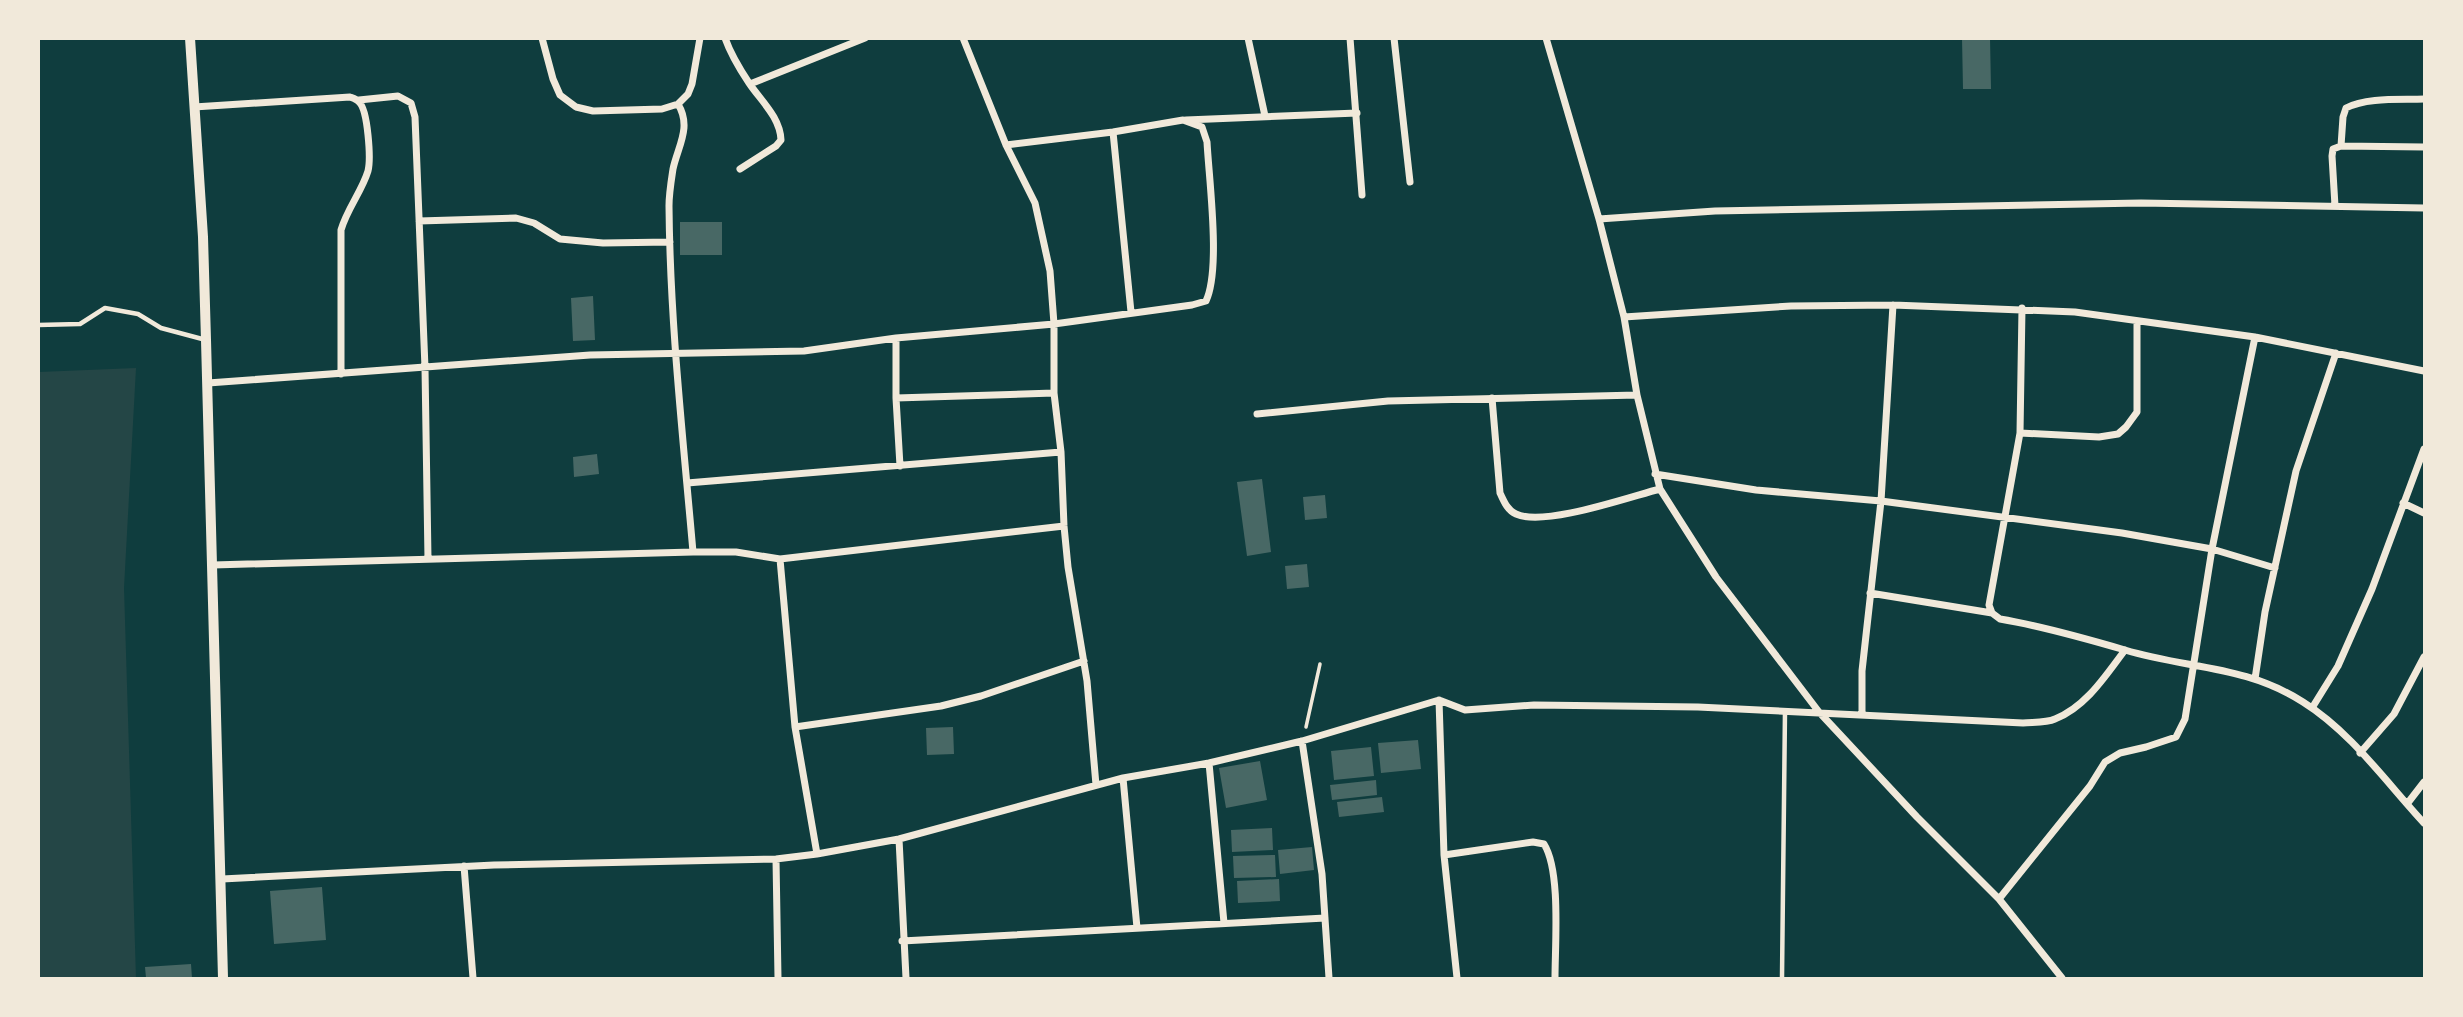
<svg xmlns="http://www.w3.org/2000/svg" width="2463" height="1017" viewBox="0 0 2463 1017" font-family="'Sofia Sans Condensed',sans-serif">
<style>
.green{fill:#244646}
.building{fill:#486865}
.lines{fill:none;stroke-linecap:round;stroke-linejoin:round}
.path{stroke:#f1e9da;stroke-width:3.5}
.service{stroke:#f1e9da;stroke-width:4.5}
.minor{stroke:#f1e9da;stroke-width:7}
.tertiary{stroke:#f1e9da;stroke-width:10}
</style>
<rect width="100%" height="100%" fill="#0f3d3e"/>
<path class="green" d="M136,368L124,588L136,978H39V372Z"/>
<path class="building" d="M1962,38H1990L1991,89H1963Z
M680,222H722V255H680Z
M593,296L595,340L573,341L571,298Z
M597,454L599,474L574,477L573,457Z
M1262,479L1271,552L1247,556L1237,482Z
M1325,495L1327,518L1305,520L1303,497Z
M1307,564L1309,587L1287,589L1285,566Z
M953,727L954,754L927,755L926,728Z
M1418,740L1421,769L1381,773L1378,743Z
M1371,747L1374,776L1334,780L1331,751Z
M1260,761L1267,800L1226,808L1219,768Z
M1376,780L1377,795L1332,800L1330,785Z
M1382,797L1384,812L1339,817L1337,802Z
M1272,828L1273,850L1232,852L1231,830Z
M1312,847L1314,870L1280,874L1278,850Z
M1275,855L1276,877L1234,878L1233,856Z
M1279,879L1280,901L1238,903L1237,881Z
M322,887L326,940L274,944L270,891Z
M191,964L192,978H146L145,967Z"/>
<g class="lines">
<path class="path" d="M1306,727L1320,664"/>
<path class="service" d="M38,325L80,324L105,308L138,314L161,328L206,340
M1782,978L1785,711"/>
<path class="minor" d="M542,38L553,79L560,95L576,107L593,111L662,109L678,104L688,94L692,84L700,38
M725,38C731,55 739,68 749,83C761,101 780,117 781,140L776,146L740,169
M963,38L1006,145L1035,203L1050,271L1054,324V393L1061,452L1064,526L1068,567L1087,681L1096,785
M1248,38L1265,116
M1350,38L1362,195
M1394,38L1410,182
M1546,38L1599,219L1624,317L1637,395L1660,489L1716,577L1819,712L1917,817L1999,899L2062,978
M750,84L865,38
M359,100L398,96L411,103L415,117L425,368L428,559
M678,104C692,127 678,146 673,169C671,182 669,194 669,206C670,322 683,437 693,552
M194,107L350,97C353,98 357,99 359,102C368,110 371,159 368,171C362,191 347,209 341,230V374
M1186,120L1357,113
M1113,132L1131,312
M2341,146L2343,117L2346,108C2367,97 2401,100 2424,99
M2335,206L2332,156L2333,149L2341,146L2424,147
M1599,219L1715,211L2141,203L2424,208
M419,221L516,218L534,223L560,239L603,243L670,242
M2022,308L2020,433L1989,605L1992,613L2000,619C2042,626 2084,638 2125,650C2188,669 2245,665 2303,702C2351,732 2386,782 2424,823
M1624,317L1791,306L1893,305L2075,312L2255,337L2424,371
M896,338V398L900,466
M208,383L590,355L804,351L896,338L1054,324L1192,305L1206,301C1221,269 1209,180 1207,142L1202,127L1183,120L1113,132L1006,145
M896,398L1054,393
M1492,398L1500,493C1504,501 1507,510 1516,514C1544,527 1629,497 1660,489
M1257,414L1388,401L1637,395
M2020,433L2099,437L2118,434L2126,427L2137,412V321
M1655,474L1756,490L1881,501L2122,533L2212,549L2275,568
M687,483L1061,452
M2403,503L2424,513
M213,565L693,552H736L780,559
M1870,593L1992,613
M2255,679L2265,612L2296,471L2336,353
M1439,700L1444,855L1457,978
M2312,708L2338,666L2372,589L2424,449
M1862,714V671L1881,501L1893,305
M795,727L941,706L981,696L1084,661
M1302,741L1322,874L1329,978
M2360,753L2394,714L2424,657
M1209,763L1224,923
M1123,778L1137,928
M2407,804L2424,782
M899,839L906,978
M817,854L795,727L780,559L1064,526
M1444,855L1533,842L1544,844C1561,871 1555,944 1555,978
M776,859L778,978
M464,866L473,978
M222,879L494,865L776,859L817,854L899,839L1123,778L1209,763L1302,741L1439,700L1465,710L1534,705L1698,707L2023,723C2033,722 2046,723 2055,719C2086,707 2106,675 2125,650
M1999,899L2090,786L2105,762L2120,753L2146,747L2176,737L2185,719L2212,549L2255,337
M902,941L1325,918"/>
<path class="tertiary" d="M190,38L203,237L206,340L223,978"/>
</g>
<rect width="2463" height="1017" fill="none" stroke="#f1e9da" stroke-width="80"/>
</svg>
